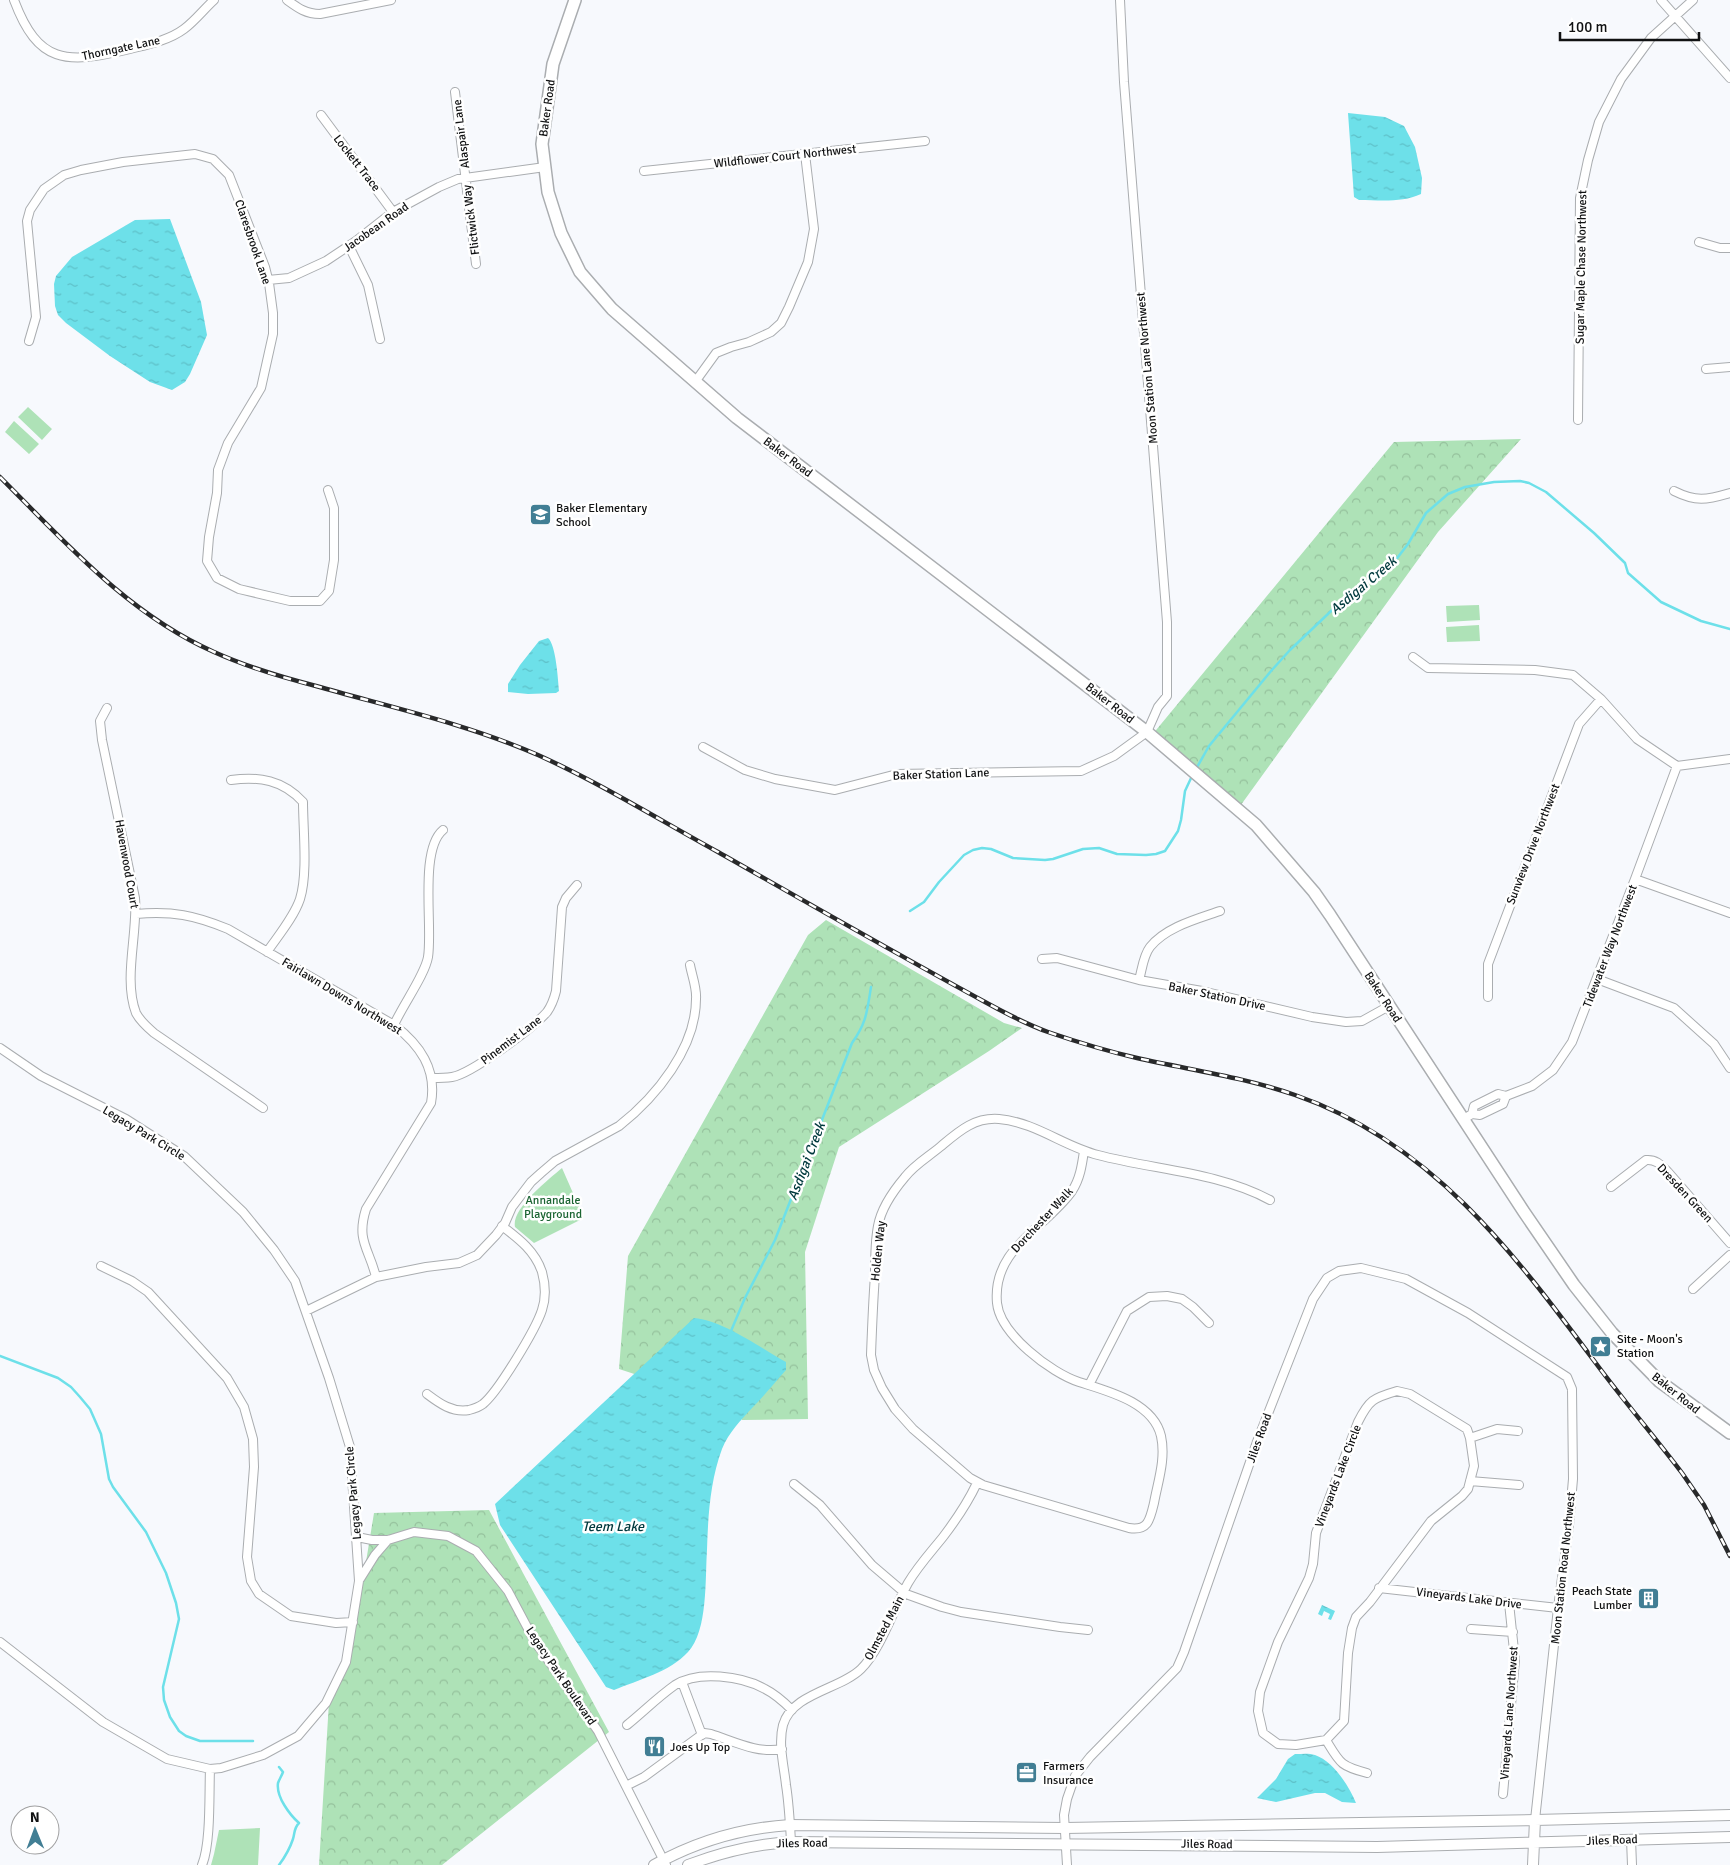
<svg xmlns="http://www.w3.org/2000/svg" width="1730" height="1865" viewBox="0 0 1730 1865" font-family="Signika,sans-serif">
<style>
.green{fill:#aee2b7}
.forest{fill:url(#forest-crowns)}
.water{fill:url(#water-ripples)}
.lines{fill:none;stroke-linecap:round;stroke-linejoin:round}
.stream{stroke:#6de0e9;stroke-width:2.5}
.minor-casing{stroke:#aaadb0;stroke-width:10}
.tertiary-casing{stroke:#aaadb0;stroke-width:12}
.secondary-casing{stroke:#aaadb0;stroke-width:14}
.minor{stroke:#fff;stroke-width:8}
.tertiary{stroke:#fff;stroke-width:10}
.secondary{stroke:#fff;stroke-width:11}
.rail-casing{stroke:#28292a;stroke-width:4.5}
.rail{stroke:#fff;stroke-width:2.5;stroke-dasharray:8;stroke-linecap:butt}
.labels{text-anchor:middle;stroke-width:5;stroke-linejoin:round;paint-order:stroke}
.street-label{font-size:12px;fill:#111213;stroke:#fff}
.poi-label{font-size:12px;fill:#111213;stroke:#fff;text-anchor:start}
.park-label{font-size:12px;fill:#1b6432;stroke:#fff}
.water-label{font-size:14px;font-style:italic;fill:#00393d;stroke:#fff}
</style>
<defs>
<pattern id="forest-crowns" width="20" height="18" patternUnits="userSpaceOnUse" patternTransform="scale(1.25)"><rect width="20" height="18" fill="#aee2b7"/><path d="M2 6a3 3 0 1 1 6 0M12 15a3 3 0 1 1 6 0" fill="none" stroke="#95c19c"/></pattern>
<pattern id="water-ripples" width="26" height="14" patternUnits="userSpaceOnUse" patternTransform="scale(1.25)"><rect width="26" height="14" fill="#6de0e9"/><path d="M2 4q2-2 4 0t4 0M15 11q2-2 4 0t4 0" fill="none" stroke="#5dbfc7"/></pattern>
</defs>
<rect width="100%" height="100%" fill="#f7f9fd"/>
<path class="green" d="M28,407L52,429L42,440L18,417Z
M14,421L39,444L29,454L5,432Z
M1479,605L1480,620L1447,622L1446,606Z
M1479,625L1480,641L1447,642L1446,627Z
M562,1168L584,1218L534,1243L515,1227C511,1209 548,1180 562,1168Z
M260,1828L258,1865H211L214,1854L219,1830Z"/>
<path class="forest" d="M1521,439L1438,532L1238,809L1152,735L1394,442Z
M826,920L1004,1023L1022,1028L989,1051L839,1147L805,1252L808,1419L742,1420L715,1354L668,1385L619,1369L628,1256L808,935Z
M489,1510L609,1732L442,1865H319L329,1702L355,1629L374,1513Z"/>
<path class="water" d="M1348,113L1385,117L1404,126L1415,147L1422,178L1421,194C1402,203 1379,200 1359,200L1354,197Z
M170,219L201,302L207,335L190,374L185,382L172,390L150,382L110,356L66,323L58,315L55,306L54,284L56,276L72,257L135,220Z
M548,638C556,645 558,679 559,691L556,693L528,694L508,692V684L520,665L539,641Z
M694,1318C722,1320 761,1348 786,1362V1370C775,1382 765,1395 753,1407C741,1420 729,1432 722,1449C710,1481 708,1517 707,1550C705,1579 708,1631 688,1652C670,1672 638,1680 614,1690L606,1687L500,1525L495,1504Z
M1322,1605L1335,1611L1331,1620L1328,1619L1330,1614L1324,1611L1322,1616L1318,1614Z
M1295,1754C1302,1754 1309,1753 1315,1755C1333,1761 1349,1786 1356,1803L1342,1802L1325,1793H1315L1276,1802L1257,1798L1276,1779L1288,1759Z"/>
<g class="lines">
<path class="stream" d="M1196,769L1209,746L1271,671L1290,650L1349,594L1391,564L1398,557L1408,544L1426,513L1448,494L1465,487L1494,482L1520,481L1529,483L1546,492L1594,533L1625,563L1628,573L1661,602L1701,621L1730,629
M910,911L924,902L939,882L964,855L973,850L982,848L991,849L1013,858L1045,860L1053,859L1083,849L1099,848L1117,854L1146,855L1156,854L1165,851L1178,831L1181,820L1185,791L1192,776
M731,1331L745,1298L775,1240L852,1043C867,1022 867,1011 871,987
M0,1356L58,1378L71,1387L80,1397L90,1409L101,1434L109,1479L113,1487L146,1532L166,1573L176,1603L179,1619L163,1687L164,1700L170,1717L179,1731L186,1736L200,1741H253
M279,1767L283,1772C282,1775 279,1780 278,1783C276,1797 290,1815 299,1823C294,1828 295,1832 293,1839C290,1848 285,1857 279,1865"/>
<defs>
<path id="minor" d="M14,0C38,64 66,64 126,50C145,45 168,41 184,29C195,21 204,9 214,0
M287,0C298,8 306,14 320,14L391,0
M1661,0L1730,78
M455,92L476,264
M321,115L393,212
M644,171L925,141
M1699,242L1720,248H1730
M349,246L368,285L380,339
M268,280L289,278L326,261L356,241L393,212L439,187L458,179L545,167
M29,341L36,317L27,221L30,210L44,189L64,175L81,170L123,162L195,154L213,159L229,175L265,267L269,283L273,313V334L261,388L228,443L218,470L217,493L209,537L207,561L217,578L239,589L290,601H320L329,591L334,560V508L328,490
M1706,369L1730,367
M695,382L716,353L731,347L749,342L771,332L781,323L789,307L808,262L814,229L805,154
M1578,420L1580,198L1588,160L1599,122L1621,79L1651,38L1693,0
M1674,491C1696,502 1706,500 1730,493
M1413,657L1428,668L1535,670L1573,675L1601,699L1637,739L1677,766L1730,759
M107,708L100,721L102,740L135,898C138,933 123,979 136,1013C140,1021 147,1027 154,1033L263,1108
M703,747L745,770L775,779L835,790L897,774L1081,771L1114,756L1147,732L1158,707L1167,696V622L1124,82L1120,0
M231,780C259,776 283,780 303,802C303,829 308,874 300,899C294,917 278,936 267,952
M1635,879L1730,913
M136,914C173,911 194,915 228,929L394,1025C420,1045 437,1069 431,1103L366,1209C356,1241 369,1248 376,1277
M1042,959L1057,958L1139,980L1202,991L1312,1017L1346,1022L1362,1021L1389,1006
M1597,979L1674,1008L1714,1044L1730,1068
M1139,980C1142,970 1143,956 1150,947C1166,927 1197,919 1220,911
M1488,997V964L1579,724L1601,699
M394,1025C402,1006 425,975 428,957C433,927 419,850 443,830
M0,1048L41,1076L126,1119L184,1156L243,1212L274,1250L295,1281L329,1378L350,1447L359,1581L346,1662L326,1703L298,1736L263,1755L221,1768L210,1769L167,1759L103,1722L0,1642
M432,1078C439,1078 445,1078 452,1077C471,1074 533,1028 547,1012C552,1005 554,999 556,991L562,907L566,898L577,885
M1472,1114L1474,1106L1498,1094L1506,1096L1532,1086L1553,1070L1572,1042L1635,879L1677,766
M1467,1117L1472,1114L1480,1115L1503,1104L1506,1096
M1084,1151C1082,1165 1080,1179 1072,1191C1045,1229 992,1248 997,1303C1000,1334 1051,1373 1079,1382C1107,1391 1153,1402 1161,1436C1166,1459 1158,1481 1154,1503C1150,1520 1148,1531 1129,1528L983,1485L970,1478L913,1429L895,1409L882,1388L874,1370L871,1355C872,1328 873,1302 875,1275C875,1259 875,1242 878,1226C881,1209 894,1190 905,1177C914,1165 928,1157 940,1147C958,1132 974,1117 999,1119C1035,1122 1065,1147 1098,1155C1155,1170 1218,1172 1270,1200
M1611,1187L1646,1160C1656,1159 1661,1165 1668,1172L1730,1243
M101,1266L132,1281L148,1292L227,1378L244,1407L253,1439L254,1467L247,1557L251,1581L259,1594L291,1616L336,1623L353,1622
M1693,1289L1730,1255
M306,1311L376,1277L426,1267L459,1263L477,1255L496,1235L505,1223L512,1207L531,1182L541,1173L555,1161L619,1126C656,1097 696,1048 696,999C697,988 692,976 690,965
M1089,1385L1127,1311L1149,1297L1167,1296L1182,1299L1193,1307L1209,1323
M1397,1391L1410,1394L1467,1429L1470,1438L1474,1466L1468,1489L1462,1496L1431,1521L1370,1602L1356,1617L1352,1628L1348,1653L1344,1721L1326,1740L1296,1745L1278,1744L1263,1733L1258,1711L1260,1692L1278,1642L1309,1578L1313,1564L1316,1533L1358,1422C1369,1400 1373,1398 1397,1391Z
M427,1394C439,1403 452,1413 469,1410C473,1409 479,1407 483,1404C498,1392 536,1329 542,1310C546,1298 545,1283 542,1272C535,1251 519,1239 502,1226
M1470,1438L1497,1429L1518,1431
M1470,1481L1519,1485
M794,1484L820,1505L872,1565L906,1594L942,1607L961,1612L1060,1627L1088,1630
M357,1537L372,1540H388L414,1532L448,1536L476,1551L508,1591L534,1640L598,1731L666,1865
M360,1579L375,1555L388,1540
M1379,1588L1558,1608
M1471,1629L1513,1632
M682,1682L702,1735
M627,1725C643,1712 658,1697 675,1685C698,1670 742,1676 765,1689C775,1694 784,1702 792,1710
M1326,1740C1340,1763 1340,1766 1367,1773
M626,1786L644,1777L704,1733L711,1734C733,1741 758,1754 782,1749
M1503,1794L1515,1660L1509,1603
M1631,1839L1632,1865
M791,1842C790,1823 789,1804 786,1785C784,1766 778,1744 783,1725C792,1693 841,1689 861,1669C881,1649 894,1608 908,1583C918,1566 931,1552 943,1537C956,1520 968,1502 977,1483
M202,1865C211,1844 209,1793 210,1769
M1067,1865L1064,1815L1067,1799L1075,1776L1090,1757L1177,1668L1184,1652L1258,1439L1313,1299L1327,1278L1339,1271L1361,1268L1406,1279L1468,1313L1567,1377L1572,1389L1573,1479L1569,1525L1558,1608L1535,1820"/>
<path id="tertiary" d="M654,1865C697,1841 741,1828 790,1825L1065,1828L1535,1820L1730,1815
M688,1865C722,1852 755,1844 791,1842L1377,1847L1730,1837
M1533,1865L1535,1820"/>
<path id="secondary" d="M575,0L553,64L542,144L548,192L561,233L580,272L612,309L737,418L1147,732L1256,825L1314,892L1330,915L1524,1212L1574,1285L1612,1333L1659,1381L1730,1433"/>
</defs>
<use href="#minor" class="minor-casing"/>
<use href="#tertiary" class="tertiary-casing"/>
<use href="#secondary" class="secondary-casing"/>
<use href="#minor" class="minor"/>
<use href="#tertiary" class="tertiary"/>
<use href="#secondary" class="secondary"/>
<defs>
<path id="rail" d="M0,477C65,542 128,614 214,652C247,667 281,677 316,686C390,707 467,724 538,755C600,783 658,819 718,852C806,902 895,953 985,1002C1005,1013 1026,1024 1048,1032C1077,1042 1107,1051 1137,1058C1190,1070 1244,1077 1295,1095C1431,1142 1513,1252 1595,1362C1623,1400 1654,1436 1682,1473L1704,1505L1730,1556"/>
</defs>
<use href="#rail" class="rail-casing"/>
<use href="#rail" class="rail"/>
</g>
<defs>
<symbol id="school-square" viewBox="-11 -11 22 22"><rect x="-9" y="-9" width="18" height="18" rx="4" fill="#417e94" stroke="#fff"/><path d="M0-5L7-2L0 1L-7-2ZM-4 1L0 2.5L4 1V4Q0 6-4 4Z" fill="#fff"/></symbol>
<symbol id="sight-square" viewBox="-11 -11 22 22"><rect x="-9" y="-9" width="18" height="18" rx="4" fill="#417e94" stroke="#fff"/><path d="M0-6L1.8-2.2L6-1.7L2.9 1.2L3.7 5.4L0 3.3L-3.7 5.4L-2.9 1.2L-6-1.7L-1.8-2.2Z" fill="#fff"/></symbol>
<symbol id="building-square" viewBox="-11 -11 22 22"><rect x="-9" y="-9" width="18" height="18" rx="4" fill="#417e94" stroke="#fff"/><path d="M-4-6H4V6H1V3H-1V6H-4ZM-2.5-4.3h1.7v1.8h-1.7ZM.8-4.3h1.7v1.8H.8ZM-2.5-1h1.7V.8h-1.7ZM.8-1h1.7V.8H.8Z" fill="#fff"/></symbol>
<symbol id="restaurant-square" viewBox="-11 -11 22 22"><rect x="-9" y="-9" width="18" height="18" rx="4" fill="#417e94" stroke="#fff"/><path d="M-5-6h1v4h1v-4h1v4h1v-4h1v5L-1.5 .5V6h-2V.5L-5-1ZM5-6V6H3V1.5H1.5Q1.5-4 5-6Z" fill="#fff"/></symbol>
<symbol id="office-square" viewBox="-11 -11 22 22"><rect x="-9" y="-9" width="18" height="18" rx="4" fill="#417e94" stroke="#fff"/><path d="M-6-3h4V-5.5h4V-3h4V5H-6ZM-1-4.5V-3h2v-1.5ZM-6 0V1H6V0Z" fill="#fff"/></symbol>
</defs>
<g fill-rule="evenodd">
<use href="#school-square" x="528" y="502" width="25" height="25"/>
<use href="#sight-square" x="1588" y="1334" width="25" height="25"/>
<use href="#building-square" x="1636" y="1586" width="25" height="25"/>
<use href="#restaurant-square" x="642" y="1734" width="25" height="25"/>
<use href="#office-square" x="1014" y="1760" width="25" height="25"/>
</g>
<g class="labels">
<g class="street-label">
<text transform="translate(121 48) rotate(-12)" y="4">Thorngate Lane</text>
<text transform="translate(547 108) rotate(-82)" y="4">Baker Road</text>
<text transform="translate(461 134) rotate(-97)" y="4">Alaspair Lane</text>
<text transform="translate(785 156) rotate(-6)" y="4">Wildflower Court Northwest</text>
<text transform="translate(357 163) rotate(52)" y="4">Lockett Trace</text>
<text transform="translate(471 220) rotate(-97)" y="4">Flictwick Way</text>
<text transform="translate(376 227) rotate(-35)" y="4">Jacobean Road</text>
<text transform="translate(253 242) rotate(71)" y="4">Claresbrook Lane</text>
<text transform="translate(1581 267) rotate(-89)" y="4">Sugar Maple Chase Northwest</text>
<text transform="translate(1147 368) rotate(-95)" y="4">Moon Station Lane Northwest</text>
<text transform="translate(788 457) rotate(37)" y="4">Baker Road</text>
<text transform="translate(1110 703) rotate(38)" y="4">Baker Road</text>
<text transform="translate(941 774) rotate(-2)" y="4">Baker Station Lane</text>
<text transform="translate(1533 844) rotate(-69)" y="4">Sunview Drive Northwest</text>
<text transform="translate(127 864) rotate(80)" y="4">Havenwood Court</text>
<text transform="translate(1610 946) rotate(-69)" y="4">Tidewater Way Northwest</text>
<text transform="translate(342 996) rotate(31)" y="4">Fairlawn Downs Northwest</text>
<text transform="translate(1217 996) rotate(12)" y="4">Baker Station Drive</text>
<text transform="translate(1383 997) rotate(57)" y="4">Baker Road</text>
<text transform="translate(511 1040) rotate(-37)" y="4">Pinemist Lane</text>
<text transform="translate(144 1133) rotate(31)" y="4">Legacy Park Circle</text>
<text transform="translate(1685 1193) rotate(47)" y="4">Dresden Green</text>
<text transform="translate(1042 1220) rotate(-47)" y="4">Dorchester Walk</text>
<text transform="translate(878 1251) rotate(-84)" y="4">Holden Way</text>
<text transform="translate(1676 1393) rotate(39)" y="4">Baker Road</text>
<text transform="translate(1259 1438) rotate(-70)" y="4">Jiles Road</text>
<text transform="translate(1338 1476) rotate(-69)" y="4">Vineyards Lake Circle</text>
<text transform="translate(353 1493) rotate(-95)" y="4">Legacy Park Circle</text>
<text transform="translate(1563 1568) rotate(-84)" y="4">Moon Station Road Northwest</text>
<text transform="translate(1469 1598) rotate(7)" y="4">Vineyards Lake Drive</text>
<text transform="translate(884 1628) rotate(-62)" y="4">Olmsted Main</text>
<text transform="translate(561 1676) rotate(56)" y="4">Legacy Park Boulevard</text>
<text transform="translate(1509 1713) rotate(-86)" y="4">Vineyards Lane Northwest</text>
<text transform="translate(1612 1840) rotate(-2)" y="4">Jiles Road</text>
<text transform="translate(802 1843) rotate(-1)" y="4">Jiles Road</text>
<text transform="translate(1207 1844) rotate(1)" y="4">Jiles Road</text>
</g>
<g class="poi-label">
<text x="556" y="512">Baker Elementary<tspan x="556" dy="14">School</tspan></text>
<text x="1617" y="1343">Site - Moon's<tspan x="1617" dy="14">Station</tspan></text>
<text x="1632" y="1595" text-anchor="end">Peach State<tspan x="1632" dy="14">Lumber</tspan></text>
<text x="670" y="1751">Joes Up Top</text>
<text x="1043" y="1770">Farmers<tspan x="1043" dy="14">Insurance</tspan></text>
</g>
<g class="park-label">
<text x="553" y="1204">Annandale<tspan x="553" dy="14">Playground</tspan></text>
</g>
<g class="water-label">
<text transform="translate(1363 585) rotate(-40)" y="5">Asdigai Creek</text>
<text transform="translate(806 1161) rotate(-69)" y="5">Asdigai Creek</text>
<text x="613" y="1531">Teem Lake</text>
</g>
</g>
<g transform="translate(35 1830) rotate(359)"><circle r="24" fill="#ffffff" stroke="#a0a0a1"/>
<path d="M0-4L9 19L0 12L-9 19Z" fill="#417e94"/>
<text y="-8" font-size="14" font-weight="bold" text-anchor="middle" fill="#111213">N</text>
</g>
<path d="M1560 32v8h139v-8" fill="none" stroke="#111213" stroke-width="2.5"/>
<text x="1568" y="32" font-size="15" fill="#111213" stroke="#ffffff" stroke-width="4" paint-order="stroke">100 m</text>
</svg>
